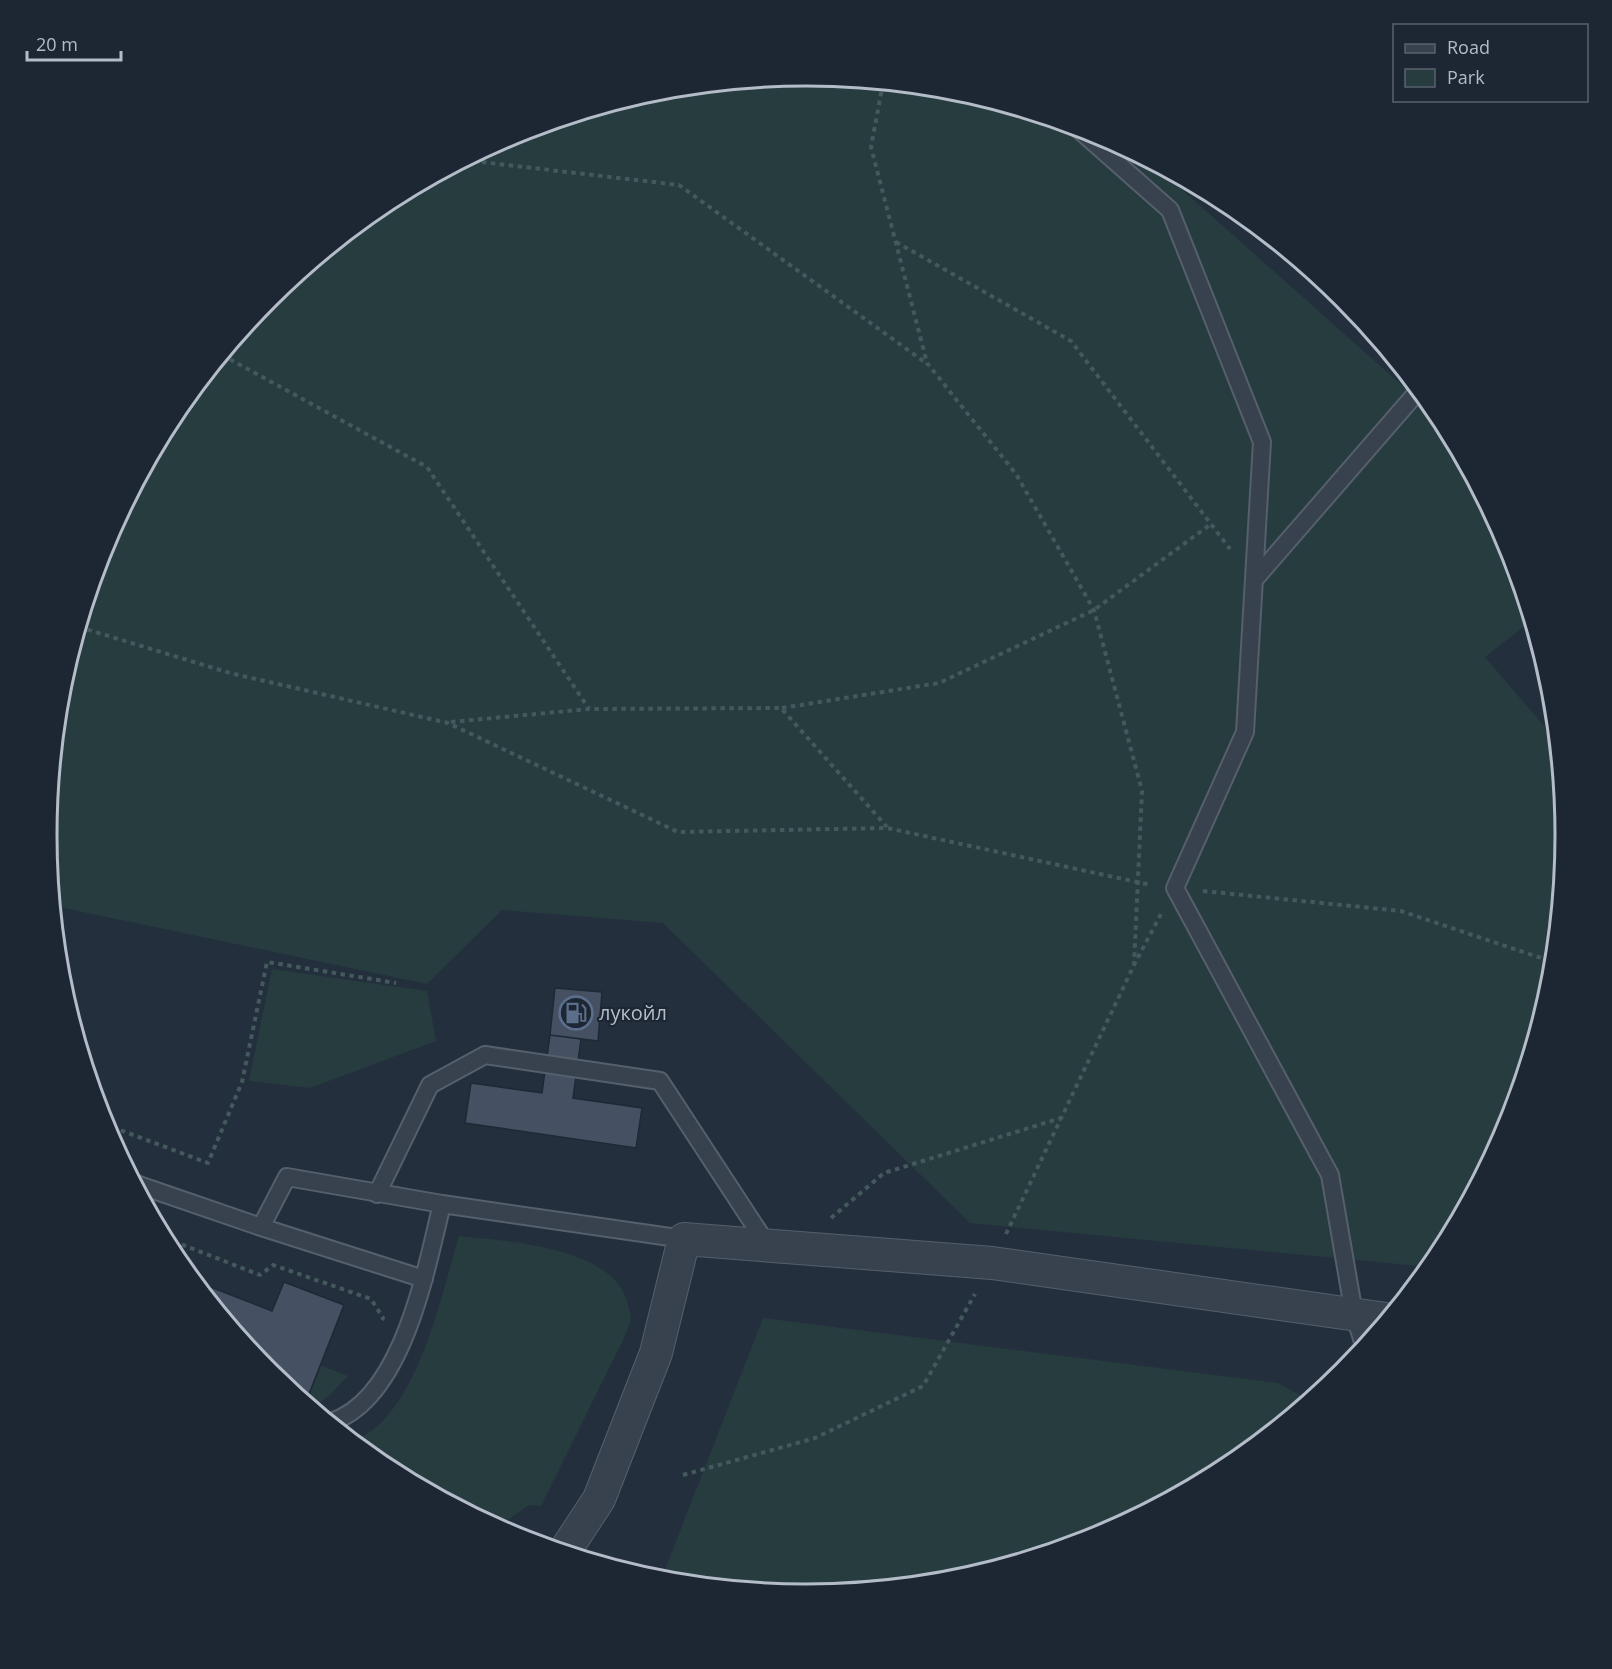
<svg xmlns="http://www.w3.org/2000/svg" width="1612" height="1669" viewBox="0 0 1612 1669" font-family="'Open Sans',sans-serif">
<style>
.green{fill:#263c3f}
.building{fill:#455162;stroke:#1f2835;stroke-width:1.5}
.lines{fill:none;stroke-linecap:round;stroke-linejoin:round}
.lane-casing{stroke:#565f6c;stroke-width:20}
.street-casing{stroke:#565f6c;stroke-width:34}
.path{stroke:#44595c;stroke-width:4;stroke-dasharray:4.5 4.5;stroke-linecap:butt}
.lane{stroke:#38414e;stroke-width:16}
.street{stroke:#38414e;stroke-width:32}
.labels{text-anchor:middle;stroke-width:4.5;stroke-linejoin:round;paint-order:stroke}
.poi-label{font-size:20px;fill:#b4bcc9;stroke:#1d2633;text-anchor:start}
.rim{fill:none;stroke:#b4bcc9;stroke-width:3}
</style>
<rect width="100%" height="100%" fill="#242f3e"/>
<path class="green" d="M806,75L955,90L1097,133L1150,161L1442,421L1508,544L1531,621L1485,657L1556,740L1565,835L1551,983L1508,1125L1437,1257L1429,1267L970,1223L663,923L502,910L427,984L54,906L47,834L61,686L104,544L175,412L269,297L384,203L516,133L658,90Z
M272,969L427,991L436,1041L310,1088L249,1081Z
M459,1236C506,1241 616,1246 628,1305C629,1309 631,1314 631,1318C630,1325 625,1334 623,1340L541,1506L529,1505L498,1527L384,1466L353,1441C417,1418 441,1295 459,1236Z
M763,1318L1278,1383L1309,1400L1228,1466L1096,1536L954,1579L806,1594L661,1580Z
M320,1365L348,1376L328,1397L312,1407L284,1384L309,1394Z"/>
<path class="building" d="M555,988L602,992L598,1041L550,1035Z
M550,1035L581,1039L573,1098L642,1108L636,1148L465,1123L471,1083L542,1093Z
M195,1281L272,1311L284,1282L344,1305L309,1394L284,1384L269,1371Z"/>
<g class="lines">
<defs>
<path id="lane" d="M1075,126L1170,210L1262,442L1245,732L1175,888L1330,1175L1354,1314L1364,1345
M1254,580L1419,390
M136,1184L261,1227L287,1177L442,1204L684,1239
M377,1194L430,1085L485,1055L660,1081L768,1246
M261,1227L424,1279
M331,1422C403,1399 426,1269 442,1204"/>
<path id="street" d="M565,1551L599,1499L656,1353L684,1239L992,1263L1386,1319"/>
</defs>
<use href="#lane" class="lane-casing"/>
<use href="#street" class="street-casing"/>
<path class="path" d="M883,83L871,147L927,363L1016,474L1094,610L1142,791L1134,965
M464,160L679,185L926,363
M896,242L1071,341L1230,549
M222,355L427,467L589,709
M79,627L230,673L448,723L678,832L887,828L1151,885
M782,708L939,683L1094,610L1211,524
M451,722L589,709L781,708L887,827
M1203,891L1401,911L1553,962
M104,1124L208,1163L242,1082L267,962L396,983
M831,1218L884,1173L1061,1118
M1006,1234L1134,965L1161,914
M165,1238L260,1275L273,1265L371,1299L383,1318L382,1320
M683,1475L815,1438L923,1386L975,1294"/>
<use href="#lane" class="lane"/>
<use href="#street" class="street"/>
</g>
<defs>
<symbol id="fuel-ring" viewBox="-11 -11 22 22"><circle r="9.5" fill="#1d2633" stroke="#5c6f8a" stroke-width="1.5"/><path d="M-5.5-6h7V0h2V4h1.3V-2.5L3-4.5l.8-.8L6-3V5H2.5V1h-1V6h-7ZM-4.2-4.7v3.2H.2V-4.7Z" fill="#5c6f8a"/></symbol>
</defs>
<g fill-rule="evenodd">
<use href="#fuel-ring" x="557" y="994" width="38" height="38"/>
</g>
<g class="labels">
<g class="poi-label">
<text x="599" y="1020">лукойл</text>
</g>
</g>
<path d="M0 0H1612V1669H0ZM57 835a749 749 0 1 1 1498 0a749 749 0 1 1-1498 0Z" fill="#1d2633" fill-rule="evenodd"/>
<path class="rim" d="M57 835a749 749 0 1 1 1498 0a749 749 0 1 1-1498 0Z"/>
<rect x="1393" y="24" width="195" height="78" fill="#1d2633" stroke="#59626f" stroke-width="1.5"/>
<rect x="1405" y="44" width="30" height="9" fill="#38414e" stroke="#59626f" stroke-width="1.5"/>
<text x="1447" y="54" font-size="18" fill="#b4bcc9">Road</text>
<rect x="1405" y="69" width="30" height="18" fill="#263c3f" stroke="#59626f" stroke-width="1.5"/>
<text x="1447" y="84" font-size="18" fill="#b4bcc9">Park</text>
<path d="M27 51v9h94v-9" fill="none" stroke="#b4bcc9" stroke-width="3"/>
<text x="36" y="51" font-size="18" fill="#b4bcc9" stroke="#1d2633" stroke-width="4.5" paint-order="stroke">20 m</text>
</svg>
